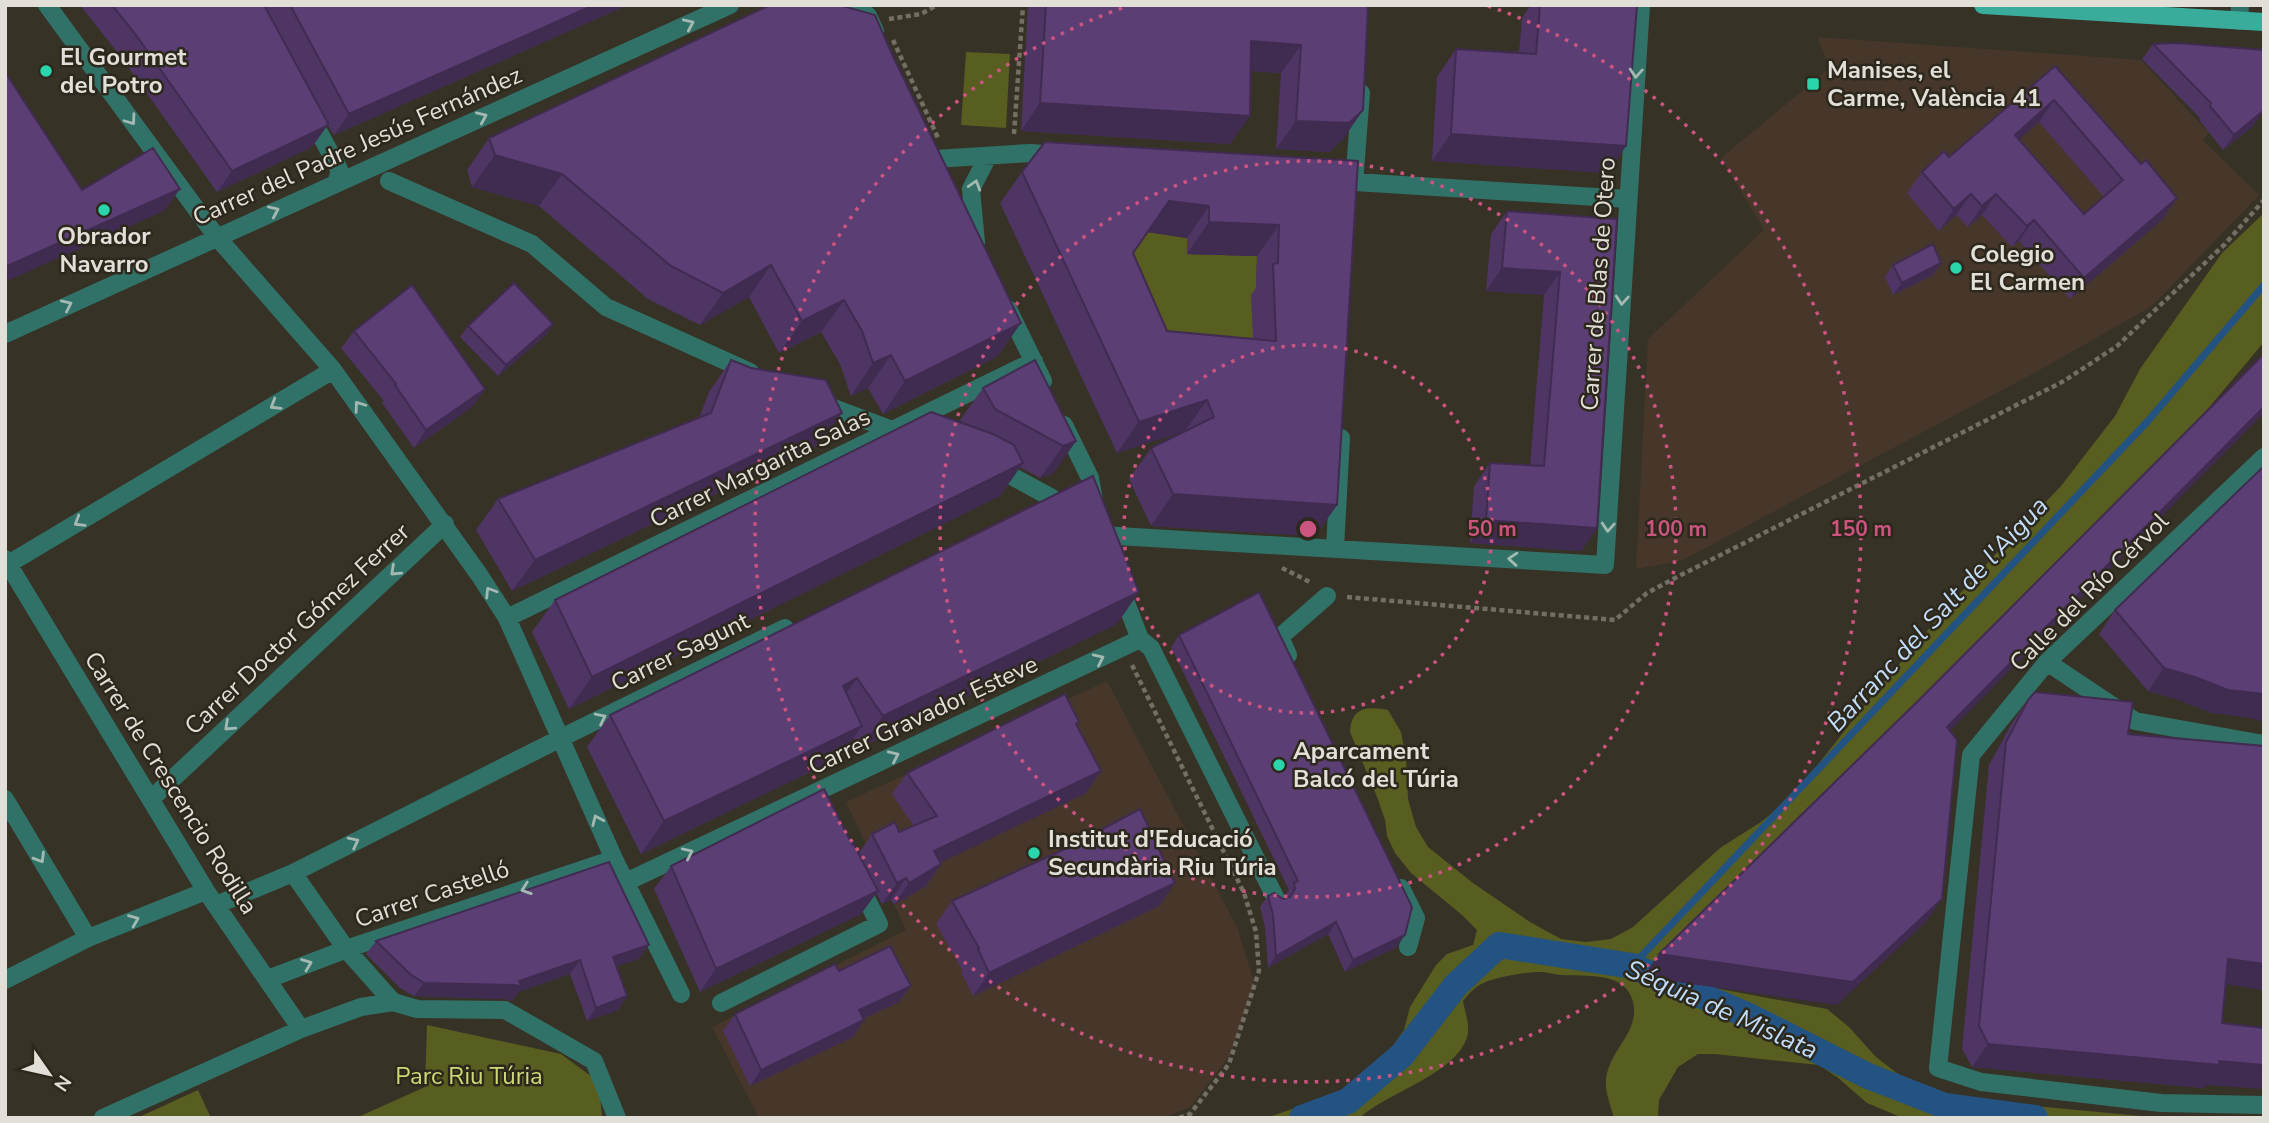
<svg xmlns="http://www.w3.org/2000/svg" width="2269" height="1123" viewBox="0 0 2269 1123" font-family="'Nunito Sans',sans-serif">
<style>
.education{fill:#47372b}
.green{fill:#585d20}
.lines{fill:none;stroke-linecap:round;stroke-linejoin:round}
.stream{stroke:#235382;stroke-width:7}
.canal{stroke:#235382;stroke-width:26}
.path{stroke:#736f65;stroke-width:4.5;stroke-dasharray:5 3.5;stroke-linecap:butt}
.minor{stroke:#317268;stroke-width:18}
.major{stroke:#39ac9b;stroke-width:18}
.wall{fill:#4e3564;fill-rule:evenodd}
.shaded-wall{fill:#402b51}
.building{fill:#5b3e74;stroke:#402b51;stroke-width:2;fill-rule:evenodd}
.oneway{stroke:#a4b9b1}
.ring{fill:none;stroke:#cc5480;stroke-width:3.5;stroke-dasharray:3.5 7}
.poi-dot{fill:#2ad5ac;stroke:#2d281c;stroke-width:2.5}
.labels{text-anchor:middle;stroke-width:5;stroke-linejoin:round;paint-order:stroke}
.poi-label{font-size:24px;font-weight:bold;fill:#e2dfd8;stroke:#2d281c;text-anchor:start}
.street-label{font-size:24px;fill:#e2dfd8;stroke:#2d281c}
.park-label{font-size:24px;fill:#cfd976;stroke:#2d281c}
.water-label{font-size:26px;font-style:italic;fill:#c1dcf9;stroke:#2d281c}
.centre{fill:#cc5480;stroke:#2d281c;stroke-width:3.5}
.ring-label{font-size:21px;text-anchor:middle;font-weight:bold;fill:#cc5480;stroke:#2d281c;stroke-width:5;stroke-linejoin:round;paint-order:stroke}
</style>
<rect width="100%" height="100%" fill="#373226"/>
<path class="education" d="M1817,37L2141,60L2209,133L2203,140L2259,195L2152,306L2049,365L1681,561L1636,569L1648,339L1764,230L1721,158L1830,68Z
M1107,681L1237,927L1255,985L1231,1054L1190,1107L1163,1118H759L712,1027L906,930L846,802Z"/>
<path class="green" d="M966,52L1010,54L1006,128L961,125Z
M2264,213V342L2180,442L1656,977L1827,1009L1849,1027L1876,1057L1902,1077L1929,1091L1971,1100L2162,1118H1903L1867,1103L1837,1077L1819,1065L1714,1054H1698L1678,1067L1659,1100L1658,1118H1614C1611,1107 1605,1092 1606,1081C1607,1050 1645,1030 1631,996C1620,971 1583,977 1562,975C1555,975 1548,972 1541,972C1525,972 1503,976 1488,981C1477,985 1470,992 1463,1001C1465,1012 1469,1022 1468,1033C1461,1073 1385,1093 1360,1118H1242L1272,1116L1332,1095L1356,1084L1393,1046L1404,1030L1410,1007L1436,965L1447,954L1473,945L1477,930L1462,915L1411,873L1395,853L1387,836L1385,820L1377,797L1350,732C1351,707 1367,706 1388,710L1401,732L1406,758L1408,799L1416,827L1428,847L1473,883L1530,922L1561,939L1586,942L1611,939L1633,927L1720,848L1761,822L1793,796L1869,700L1934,623L1991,559L2061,486L2115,416L2140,369L2222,253Z
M1147,232L1187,238V254L1257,256L1254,373L1147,362L1119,274Z
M427,1025L561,1054L599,1082L602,1118H356L425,1087Z
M198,1090L211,1118H137Z"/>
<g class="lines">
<path class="stream" d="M1632,966L2147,422L2264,285"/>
<path class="canal" d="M1302,1118L1348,1101L1402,1055L1456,985L1499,945L1632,966L1749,1016L1868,1076L1945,1106L2035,1118"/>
<path class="path" d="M889,19L921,14L937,5
M893,40L939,140
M1014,134L1023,5
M1282,568L1312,583
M1347,597L1615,620L1647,593L1679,576L2064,381L2117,346L2225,244L2264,200
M1132,665L1244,893L1256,932L1259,971L1229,1064L1190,1114L1179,1118"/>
<path class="minor" d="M47,5L216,236L333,370L480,576L507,618L614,859L681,994
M858,5L868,16L875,31
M2239,21L2240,5
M309,114L339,169V175L336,183
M935,159L1030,153L1058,155
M389,181L532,244L606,307L750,372
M1355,182L1628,199
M1354,183L1361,93
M976,242L971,189L987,158
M1008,309L1043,381
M5,334L730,5
M820,403L892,430
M1064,425L1090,478L1094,500
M2264,457L2047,662L1971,755L1938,1068L1981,1082L2161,1103L2264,1105
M993,466L1052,498
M1101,535L1605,565L1641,5
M1335,548L1341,438
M5,559L206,891L301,1029
M5,566L333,370
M1120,587L1140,639
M507,618L1034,361
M1140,639L1151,648L1276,899
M1288,655L1280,637L1327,596
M2047,662L2135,721L2264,744
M5,799L88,938
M151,799L445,524
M293,873L561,738L785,628
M626,882L1140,639
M1401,888L1416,918L1408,947
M216,905L293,873L346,949L393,1002
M268,979L352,947L614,859
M5,980L88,938L206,891
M721,1003L879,924L858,882
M103,1118L301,1029L361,1007L393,1002L417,1009L505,1010L594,1061L617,1118"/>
<path class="major" d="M1983,5L2264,22"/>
</g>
<path class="wall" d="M80,5H628L334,135L327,124L312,147L217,192L121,57Z
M1028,5H1368L1363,110L1343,139L1329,152L1276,149L1281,73L1251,71L1230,144L1021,131Z
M1531,5H1637L1626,146L1607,173L1432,161L1437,77L1456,49L1519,53L1522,18Z
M2153,44L2263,111L2253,126L2223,150L2200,121V118L2142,59Z
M2055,66L2163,219L2070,299L2019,241L2012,247L1982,215L1968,227L1956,215L1939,231L1907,193L1922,172L1949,157ZM2039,122L2104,197L2084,214L2019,139Z
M489,138L998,356L883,414L868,388L851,396L840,364L821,332L779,353L749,297L700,325L648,299L539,206L472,187L467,170Z
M1358,161L1337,505L1315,536L1151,526L1129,479L1151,448L1185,431L1117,453L1000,203L1022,172ZM1148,232L1187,238V254L1257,256L1256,288L1251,295L1253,339L1167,331L1133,253Z
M1507,211L1617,219L1597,528L1581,551L1470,543L1474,486L1490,463L1530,465L1544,295L1486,291L1491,234Z
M1941,263L1933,275L1893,295L1885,277L1893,265Z
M553,324L546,335L498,376L460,337L468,326Z
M354,331L485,389L472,407L414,448L382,403L384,401L341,348Z
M731,360L820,444L512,591L476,530L498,499L699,418L709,392Z
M983,388L1076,441L1053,474L1040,478L1020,467L1000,496L569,709L532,632L555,600L962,423L960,420Z
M2264,466V722L2247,717L2212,713L2179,700L2148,691L2099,634L2115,610Z
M1117,624L860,748L853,738L839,758L641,854L587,747L610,715Z
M1179,635L1397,947L1345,972L1328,934L1268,968L1265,927L1260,907L1268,896L1283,899L1287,898L1286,894L1289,890L1171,647Z
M2028,700L2128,734L2264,990L2226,984L2206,1085L2204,1088L1972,1067L1962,1049L1989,765L2012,723Z
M1079,722L1077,725L1086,793L940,862L941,864L926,886L894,905L891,900L882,904L876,893L861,914L700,992L654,889L671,866L852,844L859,853L872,834L899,832L914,826L892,794L907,773Z
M1175,883L1159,906L973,996L961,972L963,971L936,924L952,901Z
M376,941L639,959L616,966L627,996L618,1010L587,1021L570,974L518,992L512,1001L505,999L414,996L400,988L366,954Z
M839,971L911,986L899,1002L863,1019L864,1020L853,1037L750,1086L723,1031L735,1014Z"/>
<path class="shaded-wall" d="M594,5H628L334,135L349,114Z
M1251,41L1301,45L1281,73L1231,70Z
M2054,100L2039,122L2000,156L2015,135Z
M1040,103L1250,116L1230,144L1021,131Z
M1363,110L1343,139L1329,152L1276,149L1296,121Z
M2263,111L2253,126L2223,150L2234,135Z
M327,126L312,147L217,192L232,171Z
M1451,134L1626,146L1607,173L1432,161Z
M495,155L562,174L539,206L472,187Z
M180,189L164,211L5,282V267Z
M1971,194L1956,215L1939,231L1954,209Z
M1996,194L1982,215L1968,227L1982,206Z
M2177,198L2163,219L2070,299L2084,278Z
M1169,201L1209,206L1187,238L1147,232Z
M2034,220L2019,241L2012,247L2027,226Z
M1209,222L1279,225L1257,256L1187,254Z
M1941,263L1933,275L1893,295L1902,283Z
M771,265L749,297L700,325L723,293Z
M1502,268L1560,272L1544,295L1486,291Z
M844,300L821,332L779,353L802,321Z
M1021,323L998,356L883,414L905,381Z
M553,324L546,335L498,376L506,365Z
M891,355L868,388L851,396L873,363Z
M485,389L472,407L414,448L426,430Z
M1207,400L1185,431L1117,453L1139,422Z
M2264,407V413L1931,750L1947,727Z
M842,413L820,444L512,591L535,560Z
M1076,441L1053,474L1040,478L1063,446Z
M1023,463L1000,496L569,709L592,677Z
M1173,494L1337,505L1315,536L1151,526Z
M1486,520L1597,528L1581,551L1470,543Z
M1139,592L1117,624L860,748L883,716Z
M2164,668L2264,694V722L2247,717L2212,713L2179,700L2148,691Z
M857,678L834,710L843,686Z
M862,726L839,758L641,854L664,821Z
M1101,771L1086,793L919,873L934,851Z
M941,864L926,886L894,905L909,883Z
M906,878L891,900L882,904L897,883Z
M1175,883L1159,906L973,996L989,973Z
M878,891L861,914L700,992L716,969Z
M1942,899L1926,922L1837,1005L1643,977L1659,954Z
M1336,922L1328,934L1268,968L1276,956Z
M1405,935L1397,947L1345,972L1353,960Z
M649,945L639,959L603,971L613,957Z
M2228,959L2264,964V990L2212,982Z
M580,960L570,974L518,992L512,1001L505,999L414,996L424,983L519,981Z
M911,986L899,1002L847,1026L859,1010Z
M627,996L618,1010L587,1021L596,1008Z
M864,1020L853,1037L750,1086L761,1070Z
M1988,1044L2264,1065V1089L2206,1085L2204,1088L1972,1067Z"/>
<path class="building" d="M112,5H264L328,123L327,126L232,171L136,35Z
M290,5H594L349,114Z
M770,5H839L875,15L891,52L1021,323L905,381L891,355L873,363L862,331L844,300L802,321L771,265L723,293L671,266L562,174L495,155L489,138Z
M1046,5H1368L1363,110L1349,123L1296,121L1301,45L1251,41L1250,116L1040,103Z
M1540,5H1637L1626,146L1451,134L1456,49L1536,54Z
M2177,43L2264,50L2263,111L2234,135L2210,106L2211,103L2153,44Z
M2055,66L2141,164L2146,160L2177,198L2084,278L2034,220L2027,226L1996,194L1982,206L1971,194L1954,209L1922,172L1944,151L1949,157ZM2054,100L2123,180L2084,214L2015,135Z
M5,72L82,190L153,148L180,189L5,267Z
M1045,142L1358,161L1337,505L1173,494L1151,448L1214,417L1207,400L1139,422L1022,172ZM1169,201L1209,206V222L1279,225L1278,263L1273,264L1276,341L1167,331L1133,253Z
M1507,211L1617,219L1597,528L1486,520L1490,463L1544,466L1560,272L1502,268Z
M1933,244L1941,263L1902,283L1893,265Z
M514,283L553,324L506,365L468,326Z
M412,285L485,389L426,430L395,385L396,384L354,331Z
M2264,354V407L1947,727L1957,740L1942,899L1853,982L1659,954L1918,701Z
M731,360L751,368L826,380L842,413L535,560L498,499L711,413Z
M1035,360L1076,441L1063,446L995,409L983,388Z
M931,412L993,434L1014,445L1023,463L592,677L555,600Z
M2264,466V694L2228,690L2195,677L2164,668L2115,610Z
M1093,476L1139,592L883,716L857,678L843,686L862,726L664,821L610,715Z
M1259,592L1412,907L1405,935L1353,960L1336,922L1276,956L1273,915L1268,896L1274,893L1283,899L1290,897L1295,889L1294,883L1298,881L1179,635Z
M2035,692L2133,702L2128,734L2264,746V964L2228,959L2222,1023L2264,1028V1065L2219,1061L2220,1065L1988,1044L1979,1026L2006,742L2028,700Z
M1065,694L1079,722L1076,724L1101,771L934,851L941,864L909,883L906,878L897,883L872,834L895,822L899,832L937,816L907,773Z
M824,789L852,844L853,843L878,891L716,969L671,866Z
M1140,809L1175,883L989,973L978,949L979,948L952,901L1067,848Z
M609,862L649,945L613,957L627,996L596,1008L580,960L519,981L522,987L515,985L424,983L410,974L376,941Z
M890,946L911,986L859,1010L864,1020L761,1070L735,1014L835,964L839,971Z"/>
<defs><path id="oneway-chevron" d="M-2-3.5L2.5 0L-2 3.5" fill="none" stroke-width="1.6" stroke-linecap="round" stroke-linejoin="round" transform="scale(1.75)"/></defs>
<g class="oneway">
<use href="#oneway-chevron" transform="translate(689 24) rotate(-24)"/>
<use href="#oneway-chevron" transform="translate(1636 73) rotate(94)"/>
<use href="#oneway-chevron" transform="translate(482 117) rotate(-24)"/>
<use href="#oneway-chevron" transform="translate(131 120) rotate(54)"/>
<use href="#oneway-chevron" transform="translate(975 185) rotate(-73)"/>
<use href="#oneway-chevron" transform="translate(274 211) rotate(-24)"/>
<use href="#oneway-chevron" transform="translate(1622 300) rotate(94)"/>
<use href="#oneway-chevron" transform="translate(67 305) rotate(-25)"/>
<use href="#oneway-chevron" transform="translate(275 405) rotate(149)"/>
<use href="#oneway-chevron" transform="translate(359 406) rotate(-126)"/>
<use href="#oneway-chevron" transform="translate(79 522) rotate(149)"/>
<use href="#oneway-chevron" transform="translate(1608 527) rotate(94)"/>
<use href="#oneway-chevron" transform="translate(1513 559) rotate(-176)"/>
<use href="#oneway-chevron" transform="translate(395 571) rotate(137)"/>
<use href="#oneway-chevron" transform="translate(490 592) rotate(-122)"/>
<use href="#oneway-chevron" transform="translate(1099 659) rotate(-25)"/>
<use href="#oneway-chevron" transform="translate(601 718) rotate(-26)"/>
<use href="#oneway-chevron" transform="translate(229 726) rotate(137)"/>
<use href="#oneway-chevron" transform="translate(894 756) rotate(-25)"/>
<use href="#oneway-chevron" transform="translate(597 820) rotate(-114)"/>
<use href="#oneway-chevron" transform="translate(354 842) rotate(-27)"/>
<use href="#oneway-chevron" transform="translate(688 853) rotate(-25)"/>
<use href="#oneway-chevron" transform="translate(40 858) rotate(59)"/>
<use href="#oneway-chevron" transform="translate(526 889) rotate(161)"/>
<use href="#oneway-chevron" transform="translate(134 920) rotate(-22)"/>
<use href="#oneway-chevron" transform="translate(307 964) rotate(-21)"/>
</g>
<g class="ring">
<circle cx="1308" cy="529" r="184"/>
<circle cx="1308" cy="529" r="368"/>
<path d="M1488 6A553 553 0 1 1 1128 6"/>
</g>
<g class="poi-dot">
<circle cx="46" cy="71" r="7"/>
<rect x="1806" y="77" width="14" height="14" rx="3.5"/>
<circle cx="104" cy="210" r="7"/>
<circle cx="1956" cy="268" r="7"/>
<circle cx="1279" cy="765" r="7"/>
<circle cx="1034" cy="853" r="7"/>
</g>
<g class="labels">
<g class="poi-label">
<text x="60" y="65">El Gourmet<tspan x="60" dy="28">del Potro</tspan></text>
<text x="1827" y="78">Manises, el<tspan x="1827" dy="28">Carme, València 41</tspan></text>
<text x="104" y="244" text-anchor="middle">Obrador<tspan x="104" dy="28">Navarro</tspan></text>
<text x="1970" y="262">Colegio<tspan x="1970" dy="28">El Carmen</tspan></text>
<text x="1293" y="759">Aparcament<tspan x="1293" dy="28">Balcó del Túria</tspan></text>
<text x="1048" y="847">Institut d'Educació<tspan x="1048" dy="28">Secundària Riu Túria</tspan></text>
</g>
<g class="street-label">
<text transform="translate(357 146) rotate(-24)" y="8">Carrer del Padre Jesús Fernández</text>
<text transform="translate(1598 284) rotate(-86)" y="8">Carrer de Blas de Otero</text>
<text transform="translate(760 468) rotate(-26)" y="8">Carrer Margarita Salas</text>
<text transform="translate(2089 592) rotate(-45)" y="8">Calle del Río Cérvol</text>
<text transform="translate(297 629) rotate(-43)" y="8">Carrer Doctor Gómez Ferrer</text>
<text transform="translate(680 652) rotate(-26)" y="8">Carrer Sagunt</text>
<text transform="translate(923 715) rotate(-25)" y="8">Carrer Gravador Esteve</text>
<text transform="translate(171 783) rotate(58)" y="8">Carrer de Crescencio Rodilla</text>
<text transform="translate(432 894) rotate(-19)" y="8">Carrer Castelló</text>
</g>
<g class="park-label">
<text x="469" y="1084">Parc Riu Túria</text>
</g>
<g class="water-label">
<text transform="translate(1937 614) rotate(-47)" y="9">Barranc del Salt de l'Aigua</text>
<text transform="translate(1722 1009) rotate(24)" y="9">Séquia de Mislata</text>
</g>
</g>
<circle cx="1308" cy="529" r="10" class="centre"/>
<g class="ring-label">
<text x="1492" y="536">50 m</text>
<text x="1676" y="536">100 m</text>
<text x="1861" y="536">150 m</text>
</g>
<rect width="2269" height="1123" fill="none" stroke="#e2dfd8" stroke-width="14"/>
<g transform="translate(49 1074) rotate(124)" stroke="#2d281c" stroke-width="5" paint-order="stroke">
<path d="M0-5L12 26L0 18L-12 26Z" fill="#e2dfd8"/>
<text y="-10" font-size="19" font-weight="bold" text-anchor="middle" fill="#e2dfd8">N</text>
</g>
</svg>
